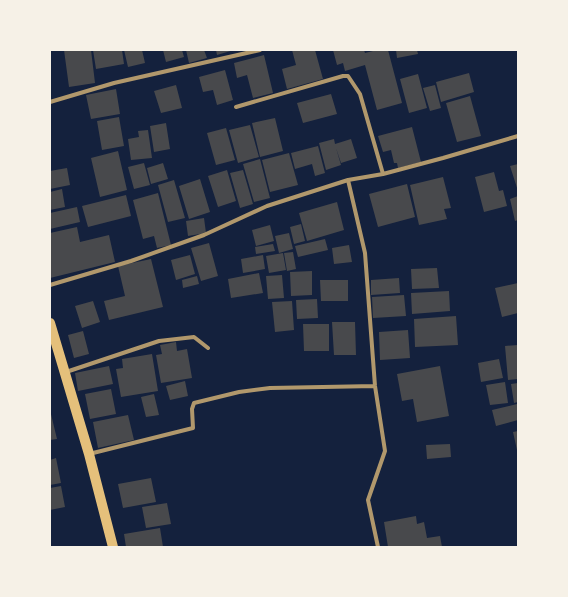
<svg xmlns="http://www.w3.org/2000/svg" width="568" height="597" viewBox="0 0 568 597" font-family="'DM Sans',sans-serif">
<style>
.building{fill:#48494c}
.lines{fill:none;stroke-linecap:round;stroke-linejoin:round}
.minor{stroke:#b1986c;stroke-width:4}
.primary{stroke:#e5c07b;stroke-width:10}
</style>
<rect width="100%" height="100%" fill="#14213d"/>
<path class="building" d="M64,50H91L95,83L69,87Z
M93,50H122L124,64L96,69Z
M124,50H142L145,63L128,67Z
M163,50H182L184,57L166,62Z
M186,50H204L207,58L189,63Z
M216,50H234L217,55Z
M292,50H315L323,79L287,89L282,69L296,65Z
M333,50H364L365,53L377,50H388L402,103L377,110L365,65L345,71L343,63L337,65Z
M396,50H417L418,54L397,58Z
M264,55L273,93L253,98L247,75L237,78L234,63Z
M225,70L233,100L217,105L213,90L203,92L199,77Z
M469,73L474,92L441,102L436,82Z
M418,74L427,108L409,113L400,79Z
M176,85L182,108L161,113L154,91Z
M435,85L441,108L430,111L423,88Z
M116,89L120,114L91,119L86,95Z
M331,94L337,114L303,123L297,103Z
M470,96L481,136L457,142L446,103Z
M119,117L124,146L102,150L97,121Z
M275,118L283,151L260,157L252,123Z
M166,123L170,149L154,152L150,126Z
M250,125L259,157L238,163L229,130Z
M412,127L421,162L398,168L397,163H394L391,150L383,152L378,136Z
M226,128L235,160L216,165L207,133Z
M148,130L152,158L131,160L128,139L139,137L138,131Z
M334,139L335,144L351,139L357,158L341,163L336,148L341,165L326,170L319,143Z
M318,146L325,173L315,176L312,164L295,169L291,153Z
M118,151L127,190L100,197L91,158Z
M289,153L298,185L270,192L262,160Z
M260,159L270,198L254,202L243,164Z
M144,163L150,185L134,189L128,167Z
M163,163L168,179L151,184L147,168Z
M518,164V191L510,166Z
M67,168L70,185L50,189V171Z
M227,170L236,201L218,207L208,176Z
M243,170L253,204L240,208L230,173Z
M494,172L499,191L503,190L507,206L484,212L475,177Z
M443,177L451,208L444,209L447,219L419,225L410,185Z
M200,179L210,212L189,219L179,186Z
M174,180L185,218L168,222L158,185Z
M407,184L415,217L378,227L369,194Z
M62,189L65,207L50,210V192Z
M158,193L171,245L157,248L154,236L143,239L133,200Z
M126,195L131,216L88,227L82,206Z
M518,196V220L515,221L510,199Z
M337,202L344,230L307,241L299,213Z
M77,207L80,222L50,229V213Z
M204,218L206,233L188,236L186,221Z
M301,224L305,241L294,244L290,227Z
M270,225L274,241L256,246L252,230Z
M77,227L80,242L109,235L115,262L50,278V233Z
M289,233L293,249L279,253L275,236Z
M325,239L328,250L298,257L295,246Z
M209,243L218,276L201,281L191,248Z
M273,244L275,251L256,254L255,247Z
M349,245L352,262L334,264L332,248Z
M293,252L296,269L287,271L284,253Z
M283,253L286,270L269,273L266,256Z
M190,255L195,274L176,280L171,260Z
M263,255L265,269L243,273L241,259Z
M151,259L163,307L109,320L104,301L125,296L118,266Z
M437,268L439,288L412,289L411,269Z
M312,271V295L291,296L290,272Z
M259,273L263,293L231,298L228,279Z
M282,275L284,298L268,299L266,276Z
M197,276L199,284L183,288L182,280Z
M399,278L400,293L371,295V280Z
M320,280H348V301H321Z
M518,283V313L502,317L495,288Z
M449,291L450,311L412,314L411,293Z
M404,295L406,316L373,318L372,297Z
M317,299L318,318L297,319L296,300Z
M93,301L100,322L82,328L75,306Z
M292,301L294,330L275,332L272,302Z
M456,316L458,345L415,347L414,319Z
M332,322H355L356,355H334Z
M303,324H329V351H304Z
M408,330L410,358L380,360L379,332Z
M83,331L89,354L74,358L68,335Z
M176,342L177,351L187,349L192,378L161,383L156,355L162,354L160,345Z
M518,345V379L508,380L505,346Z
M152,354L158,391L121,397L116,369L123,368L122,359Z
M499,359L503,378L481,382L478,363Z
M109,366L113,384L78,391L75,373Z
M440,366L449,416L417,422L413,399L402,401L397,374Z
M185,381L188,396L170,400L166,386Z
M505,382L508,403L490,405L486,385Z
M518,383V402L514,403L511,384Z
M111,389L116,414L90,419L85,394Z
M154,394L159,415L146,417L141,397Z
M517,404L518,420L496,426L492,410Z
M50,410L57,439L50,440Z
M128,415L134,440L98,448L93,422Z
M518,431V450H517L513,432Z
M450,444L451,457L427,459L426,445Z
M56,458L61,483L50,485V460Z
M151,478L156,502L123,508L118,484Z
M61,486L65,507L50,510V488Z
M167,503L171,524L146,528L142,507Z
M416,516L417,524L424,522L427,538L440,536L442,547H388L384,522Z
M160,528L163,547H126L124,534Z"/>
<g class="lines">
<path class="minor" d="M50,102L114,83L260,50
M236,107L343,76H348L360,94L383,174
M348,180L365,253L375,386L385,451L368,500L378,547
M50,285L131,261L204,235L267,206L348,180L383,174L443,158L518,136
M66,372L159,341L194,337L208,348
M89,454L193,428L192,409L194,403L239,392L270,388L375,386"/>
<path class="primary" d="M50,323L89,454L113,547"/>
</g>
<rect width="568" height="597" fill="none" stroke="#f6f1e7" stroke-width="102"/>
</svg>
